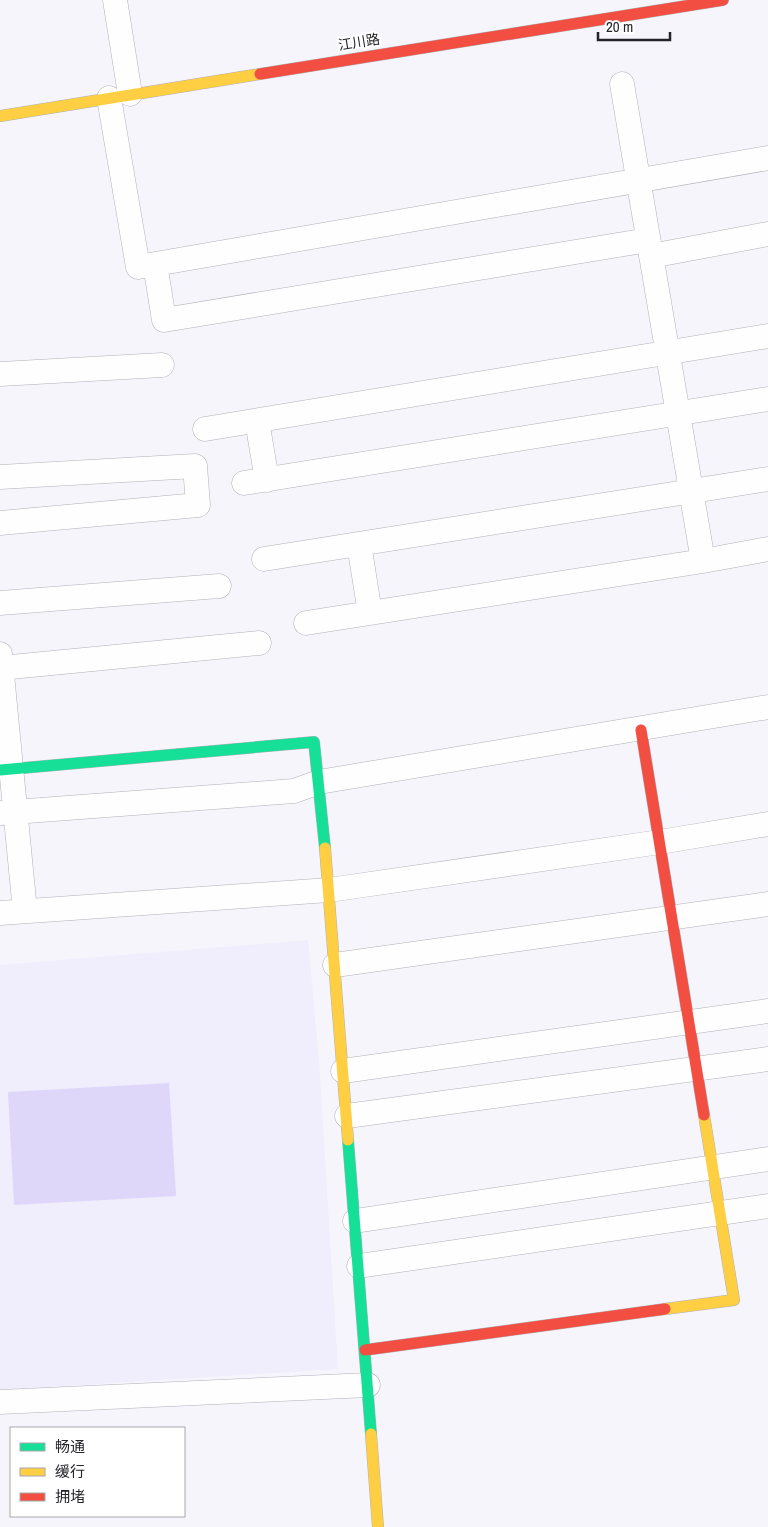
<svg xmlns="http://www.w3.org/2000/svg" width="768" height="1527" viewBox="0 0 768 1527" font-family="'Archivo Narrow','Noto Sans SC',sans-serif">
<style>
.built{fill:#f0edfd}
.green{fill:#ded7f9}
.lines{fill:none;stroke-linecap:round;stroke-linejoin:round}
.street-casing{stroke:#b1b0b6;stroke-width:25}
.fast-casing{stroke:#b1b0b6;stroke-width:12}
.slow-casing{stroke:#b1b0b6;stroke-width:12}
.jam-casing{stroke:#b1b0b6;stroke-width:12}
.street{stroke:#fefeff;stroke-width:24}
.fast{stroke:#16e098;stroke-width:11}
.slow{stroke:#ffcf43;stroke-width:11}
.jam{stroke:#f24e42;stroke-width:11}
.labels{text-anchor:middle;stroke-width:4;stroke-linejoin:round;paint-order:stroke}
.street-label{font-size:14px;fill:#242329;stroke:#fff}
</style>
<rect width="100%" height="100%" fill="#f6f5fc"/>
<path class="built" d="M308,940L319,1061L338,1369L0,1390V965Z"/>
<path class="green" d="M169,1083L176,1196L14,1205L8,1092Z"/>
<g class="lines">
<defs>
<path id="street" d="M115,0L130,94
M622,84L703,561
M109,98L138,267L768,158
M651,256L768,234
M155,264L164,320L648,240
M0,374L162,365
M257,421L267,480
M205,429L768,336
M0,477L195,466L198,505L0,523
M244,483L768,399
M359,544L370,613
M264,559L768,479
M0,603L219,586
M306,623L703,561L768,549
M0,654L25,911
M0,668L259,643
M0,813L294,791L319,782L768,707
M0,913L329,890L660,842L768,824
M335,965L768,904
M343,1071L768,1011
M347,1116L768,1059
M355,1221L768,1159
M359,1266L768,1206
M0,1402L368,1385"/>
<path id="fast" d="M0,770L314,742L325,848
M348,1140L371,1434"/>
<path id="slow" d="M0,116L260,74
M325,848L348,1140
M665,1309L734,1300L704,1115
M371,1434L378,1527"/>
<path id="jam" d="M260,74L723,0
M641,730L704,1115
M365,1350L665,1309"/>
</defs>
<use href="#street" class="street-casing"/>
<use href="#fast" class="fast-casing"/>
<use href="#slow" class="slow-casing"/>
<use href="#jam" class="jam-casing"/>
<use href="#street" class="street"/>
<use href="#fast" class="fast"/>
<use href="#slow" class="slow"/>
<use href="#jam" class="jam"/>
</g>
<g class="labels">
<g class="street-label">
<text transform="translate(359 42) rotate(-9)" y="5">江川路</text>
</g>
</g>
<rect x="10" y="1427" width="175" height="90" fill="#ffffff" stroke="#a7a7a9"/>
<rect x="20" y="1443" width="25" height="8" fill="#16e098" stroke="#a7a7a9"/>
<text x="55" y="1452" font-size="15" fill="#242329">畅通</text>
<rect x="20" y="1468" width="25" height="8" fill="#ffcf43" stroke="#a7a7a9"/>
<text x="55" y="1477" font-size="15" fill="#242329">缓行</text>
<rect x="20" y="1493" width="25" height="8" fill="#f24e42" stroke="#a7a7a9"/>
<text x="55" y="1502" font-size="15" fill="#242329">拥堵</text>
<path d="M598 32v8h72v-8" fill="none" stroke="#242329" stroke-width="2.5"/>
<text x="606" y="32" font-size="15" fill="#242329" stroke="#ffffff" stroke-width="4" paint-order="stroke">20 m</text>
</svg>
